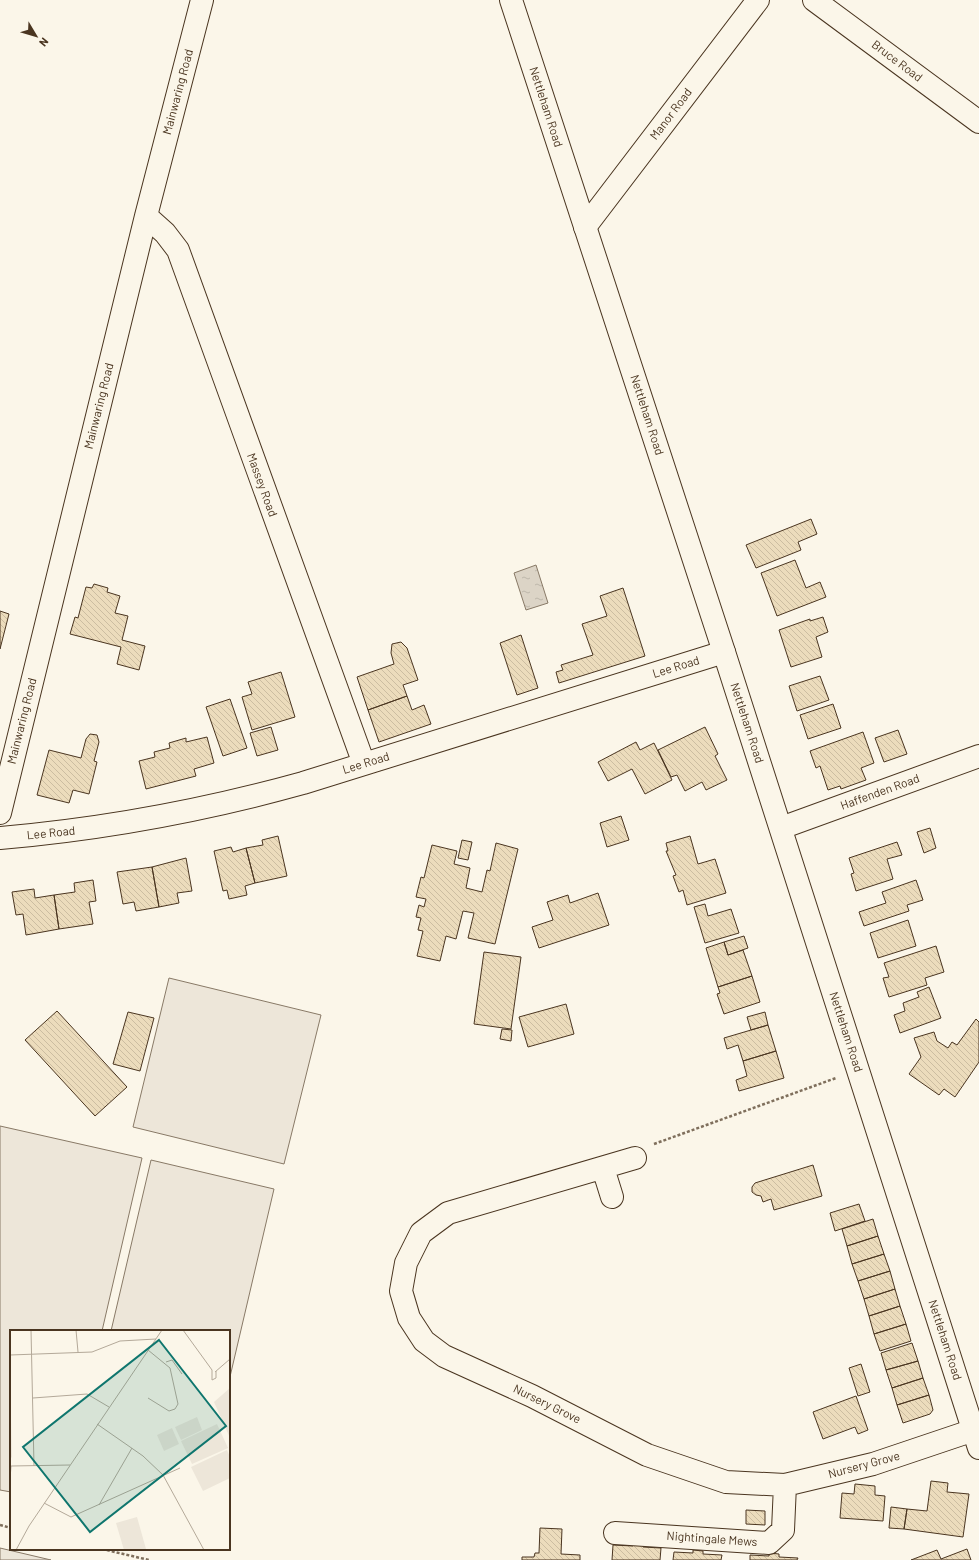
<svg xmlns="http://www.w3.org/2000/svg" width="979" height="1560" viewBox="0 0 979 1560" font-family="Barlow,sans-serif">
<style>
.green{fill:#ede6d9;stroke:#887966}
.water{fill:url(#water-ripples);stroke:#887966}
.building{fill:url(#building-back-hatch);stroke:#4a3520}
.lines{fill:none;stroke-linecap:round;stroke-linejoin:round}
.minor-casing{stroke:#4a3520;stroke-width:24}
.tertiary-casing{stroke:#4a3520;stroke-width:24}
.path{stroke:#7f6f5c;stroke-width:2.5;stroke-dasharray:3 2;stroke-linecap:butt}
.minor{stroke:#fbf6e9;stroke-width:22}
.tertiary{stroke:#fbf6e9;stroke-width:22}
.labels{text-anchor:middle;stroke-width:3;stroke-linejoin:round;paint-order:stroke}
.street-label{font-size:12px;fill:#4a3520;stroke:#fbf6e9}
.inset-road{fill:none;stroke:#b4a999;stroke-width:1}
.view{fill:#0f766e;fill-opacity:0.15;stroke:#0f766e;stroke-width:2}
.inset-edge{fill:none;stroke:#4a3520;stroke-width:2}
</style>
<defs>
<pattern id="water-ripples" width="26" height="14" patternUnits="userSpaceOnUse"><rect width="26" height="14" fill="#dcd4c6"/><path d="M2 4q2-2 4 0t4 0M15 11q2-2 4 0t4 0" fill="none" stroke="#beb7aa"/></pattern>
<pattern id="building-back-hatch" width="6" height="6" patternUnits="userSpaceOnUse"><rect width="6" height="6" fill="#ecdcbc"/><path d="M-1 5l2 2M0 0l6 6M5-1l2 2" fill="none" stroke="#ccbda1"/></pattern>
</defs>
<rect width="100%" height="100%" fill="#fbf6e9"/>
<path class="green" d="M169,978L321,1015L284,1164L133,1127Z
M0,1126L142,1158L102,1331H11V1492L0,1490Z
M151,1160L274,1189L229,1381V1331H111Z
M0,1548L51,1560H0Z"/>
<path class="water" d="M536,565L548,603L526,610L514,573Z"/>
<path class="building" d="M811,519L817,534L798,542L801,550L756,568L746,545Z
M795,560L806,588L820,582L826,597L777,616L761,573Z
M94,584L108,588L107,592L120,596L115,613L128,616L122,640L145,646L139,670L117,664L121,647L70,634L75,617L78,618L86,587L92,588Z
M623,588L645,656L559,683L556,672L563,670L561,665L593,655L582,624L607,616L600,596Z
M0,611L9,614L0,649Z
M823,617L828,632L816,637L822,657L791,667L779,630L810,619V621Z
M521,635L538,688L517,695L500,643Z
M401,642L407,648L418,680L403,685L407,696L368,710L357,677L394,664L391,653L392,644Z
M281,672L295,717L252,730L242,697L252,694L248,682Z
M820,676L829,700L797,711L789,686Z
M407,696L412,710L424,705L431,724L379,742L368,710Z
M230,699L247,748L223,756L206,707Z
M833,704L841,728L808,739L800,715Z
M271,727L278,750L257,756L250,733Z
M705,727L718,754L715,756L727,780L706,790L702,782L685,791L677,775L671,777L658,750Z
M898,730L907,754L884,762L875,738Z
M863,732L874,763L861,768L866,780L841,789L840,786L828,790L820,766L816,768L810,751Z
M90,734L97,735L99,742L94,761L97,762L89,794L73,790L69,803L37,795L49,750L81,758L86,739Z
M207,737L214,763L194,769L196,776L146,789L139,761L155,757L154,752L170,748L169,743L186,738V742Z
M636,742L640,750L654,743L672,780L645,794L632,769L608,781L598,762Z
M621,816L629,840L607,847L600,823Z
M930,828L936,848L924,853L917,832Z
M278,836L287,876L255,883L246,848L263,845L262,840Z
M690,836L698,864L715,859L726,893L687,905L683,890L679,892L673,876L676,875L666,851H668L666,843Z
M462,840L472,842L468,860L458,858Z
M897,842L902,855L887,859L893,879L856,891L851,874L854,873L849,858Z
M496,843L518,849L495,944L468,938L474,913L463,911L456,939L446,936L440,961L417,956L423,931L418,930L421,918L416,917L419,905L424,907L426,899L416,897L421,877L424,878L432,845L457,851L454,864L470,868L466,888L482,892L487,870L490,871Z
M231,847L233,852L246,848L255,883L245,886L247,895L229,899L227,890L223,891L214,851Z
M186,858L192,891L177,893L179,903L159,907L152,867Z
M152,867L159,907L136,911L134,902L123,904L117,872Z
M93,880L96,901L89,902L93,924L59,929L54,895L75,892L74,883Z
M916,880L923,900L907,905L909,911L864,926L859,912L886,903L882,892Z
M34,889L35,898L54,895L59,929L26,935L23,914L16,915L12,892Z
M598,893L609,925L539,948L532,927L553,920L547,902L568,895L570,903Z
M705,904L708,916L731,909L739,933L705,943L694,907Z
M908,920L916,946L878,958L870,933Z
M744,936L748,948L728,955L724,942Z
M724,942L728,955L743,950L752,976L718,987L706,948Z
M936,946L944,972L925,978L927,985L889,997L883,978L889,977L884,963Z
M484,952L521,957L511,1029L474,1024Z
M752,976L760,1002L724,1014L717,994L720,993L718,987Z
M929,987L941,1018L900,1033L894,1015L905,1011L903,1003L919,997L917,992Z
M566,1004L574,1034L528,1047L519,1017Z
M57,1011L127,1087L95,1116L25,1040Z
M128,1012L154,1018L140,1071L113,1064Z
M765,1012L768,1025L751,1030L747,1017Z
M976,1019L979,1022V1062L955,1097L944,1089L939,1095L909,1074L921,1057L914,1038L934,1032L937,1041L948,1048L952,1042L957,1045Z
M768,1025L776,1051L743,1061L738,1045L727,1049L724,1038Z
M502,1029L512,1030L511,1041L500,1039Z
M776,1051L784,1078L739,1091L736,1080L747,1076L743,1061Z
M813,1165L822,1196L774,1210L771,1199L763,1202L761,1196L756,1195L752,1192V1187L755,1183Z
M859,1204L865,1221L835,1231L830,1213Z
M873,1219L878,1236L847,1246L842,1229Z
M878,1236L884,1254L852,1264L847,1246Z
M884,1254L890,1271L858,1281L852,1264Z
M890,1271L895,1289L864,1299L858,1281Z
M895,1289L900,1306L869,1316L864,1299Z
M900,1306L906,1324L874,1334L869,1316Z
M906,1324L911,1341L880,1351L874,1334Z
M912,1343L918,1361L886,1370L881,1353Z
M918,1361L923,1378L892,1388L886,1370Z
M861,1364L870,1392L858,1396L849,1368Z
M923,1378L929,1395L897,1405L892,1388Z
M929,1395L933,1410L930,1414L903,1423L897,1405Z
M856,1396L868,1430L858,1434L855,1427L823,1439L813,1412Z
M931,1481L948,1483L947,1492L969,1494L963,1537L904,1529L907,1509L927,1511Z
M855,1484L875,1486V1495L885,1496L883,1521L840,1518L842,1493L854,1494Z
M891,1507L907,1509L904,1529L889,1528Z
M746,1510L765,1511V1525L746,1524Z
M540,1528L562,1529L561,1554L580,1555V1560H522V1557H534L535,1553H539Z
M632,1543L643,1544V1547L661,1548L660,1560H612L613,1545L633,1546Z
M967,1549L971,1560H911L937,1550L941,1559Z
M693,1550L703,1551V1554L722,1555L721,1560H673L674,1552L693,1553Z
M769,1553L779,1554V1557L798,1558L797,1560H750V1555L769,1556Z"/>
<g class="lines">
<defs>
<path id="minor" d="M814,0L979,122
M146,216L165,233L178,250L364,764
M585,227L758,0
M0,813L146,216L202,0
M781,828L979,756
M0,838C104,829 202,811 303,783L724,652
M635,1158L448,1213L421,1233L406,1263L401,1291L409,1318L424,1341L444,1356L532,1396L647,1455L726,1482L785,1485L873,1464L974,1430
M603,1168L612,1197
M615,1533L769,1543L783,1530L785,1485"/>
<path id="tertiary" d="M511,0L724,652L979,1448"/>
</defs>
<use href="#minor" class="minor-casing"/>
<use href="#tertiary" class="tertiary-casing"/>
<path class="path" d="M654,1144L836,1078
M0,1525L11,1528
M102,1549L149,1560"/>
<use href="#minor" class="minor"/>
<use href="#tertiary" class="tertiary"/>
</g>
<g class="labels">
<g class="street-label">
<text transform="translate(897 61) rotate(37)" y="4">Bruce Road</text>
<text transform="translate(178 92) rotate(-75)" y="4">Mainwaring Road</text>
<text transform="translate(546 107) rotate(72)" y="4">Nettleham Road</text>
<text transform="translate(671 114) rotate(-53)" y="4">Manor Road</text>
<text transform="translate(99 406) rotate(-76)" y="4">Mainwaring Road</text>
<text transform="translate(647 415) rotate(72)" y="4">Nettleham Road</text>
<text transform="translate(262 485) rotate(70)" y="4">Massey Road</text>
<text transform="translate(676 667) rotate(-17)" y="4">Lee Road</text>
<text transform="translate(22 721) rotate(-76)" y="4">Mainwaring Road</text>
<text transform="translate(747 723) rotate(72)" y="4">Nettleham Road</text>
<text transform="translate(366 763) rotate(-17)" y="4">Lee Road</text>
<text transform="translate(880 792) rotate(-20)" y="4">Haffenden Road</text>
<text transform="translate(51 833) rotate(-6)" y="4">Lee Road</text>
<text transform="translate(846 1032) rotate(72)" y="4">Nettleham Road</text>
<text transform="translate(945 1340) rotate(72)" y="4">Nettleham Road</text>
<text transform="translate(547 1404) rotate(26)" y="4">Nursery Grove</text>
<text transform="translate(864 1465) rotate(-15)" y="4">Nursery Grove</text>
<text transform="translate(712 1539) rotate(4)" y="4">Nightingale Mews</text>
</g>
</g>
<g transform="translate(10 1330)">
<rect width="220" height="220" fill="#fbf6e9"/>
<path d="M220,58V108L204,72ZM187,87L192,100L171,110L165,97ZM207,94L218,118L182,134L171,111ZM162,98L169,114L154,121L147,105ZM217,120L220,127V148L193,161L181,137ZM127,187L136,219L114,220L106,193Z" fill="#ede6d9"/>
<path d="M0,50L2,127L0,129Z" fill="#ede6d9"/>
<path class="inset-road" d="M21,0L24,136M66,0L68,22M173,0L202,40V50L206,48V41M0,25L82,22L110,11L146,9M156,32L162,30L172,44M205,42L220,29M23,68L77,64L99,77M138,68L159,81L165,79L168,74L160,38L138,20M87,94L133,126L153,145L194,220M0,149L1,136L60,135M34,173L61,187L170,138M89,175L122,118M6,220L19,196L152,0"/>
<path class="view" d="M149,10L216,96L80,202L13,117Z"/>
<rect width="220" height="220" class="inset-edge"/>
</g>
<g transform="translate(36 36) rotate(128)" stroke="#fbf6e9" stroke-width="3" paint-order="stroke">
<path d="M0-3L7 15L0 10L-7 15Z" fill="#4a3520"/>
<text y="-6" font-size="11" font-weight="bold" text-anchor="middle" fill="#4a3520">N</text>
</g>
</svg>
